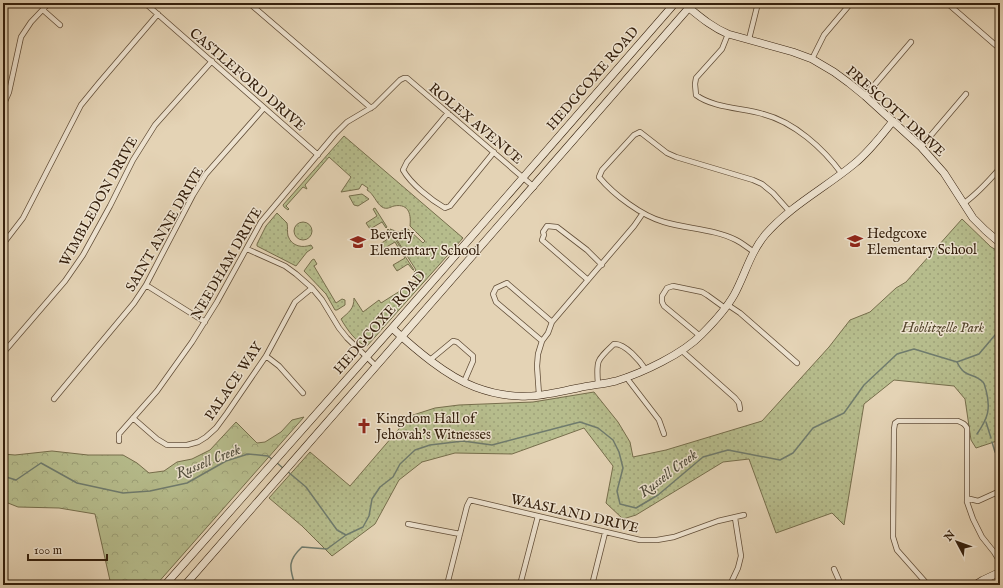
<svg xmlns="http://www.w3.org/2000/svg" width="1003" height="588" viewBox="0 0 1003 588" font-family="'IM FELL English',serif">
<style>
.grass{fill:url(#grass-dots);stroke:#766e4c}
.forest{fill:url(#forest-crowns);stroke:#766e4c}
.lines{fill:none;stroke-linecap:round;stroke-linejoin:round}
.stream{stroke:#6f7b6d;stroke-width:1.5}
.street-casing{stroke:#614d37;stroke-width:6}
.secondary-casing{stroke:#35200d;stroke-width:8}
.street{stroke:#ede2cf;stroke-width:4.5}
.secondary{stroke:#ede2cf;stroke-width:7}
.labels{text-anchor:middle;stroke-width:3;stroke-linejoin:round;paint-order:stroke}
.street-label{font-size:14px;fill:#35200d;stroke:#ede2cf}
.poi-label{font-size:14px;fill:#35200d;stroke:#ede2cf;text-anchor:start}
.park-label{font-size:14px;font-style:italic;fill:#55472d;stroke:#ede2cf}
.water-label{font-size:15px;font-style:italic;fill:#524e3d;stroke:#ede2cf}
</style>
<defs>
<pattern id="grass-dots" width="8" height="8" patternUnits="userSpaceOnUse"><rect width="8" height="8" fill="#b6bc8c"/><path d="M2 2h.1M6 6h.1" fill="none" stroke="#9da178" stroke-width="1.8" stroke-linecap="round"/></pattern>
<pattern id="forest-crowns" width="20" height="18" patternUnits="userSpaceOnUse"><rect width="20" height="18" fill="#b6bc8c"/><path d="M2 6a3 3 0 1 1 6 0M12 15a3 3 0 1 1 6 0" fill="none" stroke="#9da178"/></pattern>
</defs>
<rect width="100%" height="100%" fill="#e4d3b5"/>
<filter id="stains"><feTurbulence type="fractalNoise" baseFrequency=".005" numOctaves="4"/><feColorMatrix values="0 0 0 0 .2 0 0 0 0 .09 0 0 0 0 .02 0 0 0 .5 -.17"/></filter>
<radialGradient id="worn" r=".72"><stop offset=".6" stop-color="#630" stop-opacity="0"/><stop offset="1" stop-color="#630" stop-opacity=".3"/></radialGradient>
<path class="grass" d="M344,136L463,238L367,346C357,344 346,328 341,319C349,312 354,309 354,298L363,312L379,300L381,303L419,279L414,272L416,270L390,229L398,232L408,229L423,243L425,241L410,226C411,216 410,203 394,206C390,207 387,210 382,207C376,203 374,194 367,190L368,188L362,184L359,189L341,192L351,177L329,157L305,185L307,189L303,187L286,206L289,209L288,210L284,207L283,205Z
M362,194L369,199L358,206L354,205L349,196Z
M375,208L387,227L386,228L382,222L370,229L366,223L377,216L373,209Z
M277,213L287,223C288,227 287,232 288,236C292,247 303,248 311,245L313,248L307,252L296,266L257,246V244L266,226Z
M962,219L991,247L1000,252V440L976,448L971,440L965,399L954,386L894,380L864,404L844,525L832,513L776,533L749,459L723,462L636,515L623,519L606,503L613,466L584,428L512,454L455,453L422,462L399,480L375,524L332,556L302,526L269,498L310,452L350,486L410,416L435,408L459,405L533,402L594,392L618,422L630,442L633,457L666,450L762,421L829,347L850,320L870,312L896,288L906,282Z
M294 231a9 9 0 1 1 18 0a9 9 0 1 1-18 0Z
M388,229L389,230L401,248L399,249L395,242L383,249L380,244L391,237L387,230Z
M400,250H401L414,270H413L408,264L397,271L393,265L405,258Z
M314,259L317,264L314,266L336,303L342,299L345,300V305L337,310H335L326,294L304,271L312,260Z"/>
<path class="forest" d="M304,417L156,585H111L95,514L59,508L18,507L3,501V454L15,455L52,451L88,455H123L137,463L149,473L164,471L177,462L192,459L210,450L236,422L257,443L265,442L281,432L292,420Z"/>
<g class="lines">
<path class="stream" d="M957,362C965,379 973,372 983,382C985,384 985,388 986,390C991,409 988,418 977,434
M986,422L991,438
M992,442L995,452
M276,462L284,469
M287,471L306,487L337,530L346,535
M3,476L16,480L41,463L77,483L123,493L150,491L187,483L226,461L248,454L268,456L273,460
M295,585C289,567 288,560 302,547L327,549L346,535L363,527L369,516L372,499L380,487L393,477L400,464L415,450L430,445L463,441L492,445L580,422L598,428L613,440L619,452L623,468L617,491L620,504L636,508L658,495L703,457L728,450L780,460L793,453L813,428L844,413L864,385L897,354L914,349L957,362L979,354L995,335L1000,333"/>
<defs>
<path id="street" d="M145,3L318,155
M249,3L371,108
M947,3L1000,49
M43,10L60,25
M728,34L722,49L696,78L695,84L696,95C713,108 743,108 763,114C794,122 823,148 842,174
M749,39L758,3
M812,59L824,35L851,3
M865,96L911,42
M3,106L9,92L21,37L31,22L49,3
M448,113L407,162L403,170C411,184 431,200 445,208L450,206L494,152
M921,147L966,94
M963,204C977,194 988,182 1000,168
M3,244L23,218L81,105L99,83L158,14
M247,249L285,266L296,274L312,288L322,300L339,328L347,338L376,366
M754,252C748,248 742,243 736,240C714,229 688,229 664,222C642,216 614,195 599,177L602,170L634,135L640,132L667,153L676,157L753,180L762,184L773,193L790,212
M588,280L542,240L544,235L543,232L547,226L557,227L587,250L602,265
M146,285L205,322
M728,305L740,313L797,363
M700,336L664,306L662,302V296L667,288L673,286L702,292L707,295L725,308
M542,341L496,302L493,294L496,288L507,283L509,285L552,322
M681,350L735,398L739,403L740,409
M3,353L65,281L83,255L110,206L133,160L155,125L212,61
M266,356L279,366L303,393
M430,360L453,341L457,342L473,356V361L464,382
M626,377L659,420L664,434
M598,384C596,360 597,360 614,344C625,343 640,361 646,370
M539,395L537,366L538,354L542,341L548,333L552,322L634,226L643,213
M54,399L134,303L146,285L193,195L206,174L264,108
M133,418L157,439L167,445H187L198,442L206,437L216,428L227,413L266,356L295,302L312,288
M119,441V434L157,391L192,342L217,302L261,222L335,134L347,122L374,106L400,80L404,78H407L534,187
M967,502L970,499L978,501L1000,491
M408,524L460,534
M834,569L841,585
M447,585L467,506L470,500L640,540H657L674,537L718,521L744,515
M520,585L538,516
M592,585L605,533
M730,585L738,568L741,556L735,518
M928,585L897,550L893,537L894,429L895,423L898,421H958C963,423 965,424 967,428V502L973,519L982,537L994,552L1000,562"/>
<path id="secondary" d="M683,3C698,15 711,27 728,34L793,52L812,59L834,72L849,83L865,96L921,147L944,173L973,218L985,230L1000,243
M392,328C415,349 446,376 475,387C491,393 510,397 528,396C544,396 562,391 578,388C591,385 604,384 616,381C642,373 683,354 702,334C714,322 726,309 734,295C745,275 750,253 765,235C790,206 825,188 854,164C869,152 881,136 893,121
M165,585L392,328L675,3
M185,585L693,3
M975,585L983,580L1000,572"/>
</defs>
<use href="#street" class="street-casing"/>
<use href="#secondary" class="secondary-casing"/>
<use href="#street" class="street"/>
<use href="#secondary" class="secondary"/>
</g>
<defs>
<symbol id="school-bare" viewBox="-9 -9 18 18"><path d="M0-5L7-2L0 1L-7-2ZM-4 1L0 2.5L4 1V4Q0 6-4 4Z" fill="#8f2418" stroke="#ede2cf" stroke-width="2.5" paint-order="stroke"/></symbol>
<symbol id="church-bare" viewBox="-9 -9 18 18"><path d="M-1.2-6h2.4v3.5h3.3v2.4h-3.3V6h-2.4V-.1h-3.3v-2.4h3.3Z" fill="#8f2418" stroke="#ede2cf" stroke-width="2.5" paint-order="stroke"/></symbol>
</defs>
<g fill-rule="evenodd">
<use href="#school-bare" x="844" y="230" width="22" height="22"/>
<use href="#school-bare" x="347" y="231" width="22" height="22"/>
<use href="#church-bare" x="353" y="415" width="22" height="22"/>
</g>
<g class="labels">
<g class="street-label">
<text transform="translate(592 78) rotate(-49)" y="5">HEDGCOXE ROAD</text>
<text transform="translate(248 79) rotate(41)" y="5">CASTLEFORD DRIVE</text>
<text transform="translate(896 111) rotate(42)" y="5">PRESCOTT DRIVE</text>
<text transform="translate(476 123) rotate(40)" y="5">ROLEX AVENUE</text>
<text transform="translate(98 201) rotate(-61)" y="5">WIMBLEDON DRIVE</text>
<text transform="translate(164 229) rotate(-60)" y="5">SAINT ANNE DRIVE</text>
<text transform="translate(226 263) rotate(-60)" y="5">NEEDHAM DRIVE</text>
<text transform="translate(379 322) rotate(-49)" y="5">HEDGCOXE ROAD</text>
<text transform="translate(233 381) rotate(-56)" y="5">PALACE WAY</text>
<text transform="translate(575 513) rotate(13)" y="5">WAASLAND DRIVE</text>
</g>
<g class="poi-label">
<text x="867" y="238">Hedgcoxe<tspan x="867" dy="16">Elementary School</tspan></text>
<text x="370" y="239">Beverly<tspan x="370" dy="16">Elementary School</tspan></text>
<text x="376" y="423">Kingdom Hall of<tspan x="376" dy="16">Jehovah's Witnesses</tspan></text>
</g>
<g class="park-label">
<text x="943" y="332">Hoblitzelle Park</text>
</g>
<g class="water-label">
<text transform="translate(208 461) rotate(-22)" y="5">Russell Creek</text>
<text transform="translate(668 473) rotate(-37)" y="5">Russell Creek</text>
</g>
</g>
<rect width="1003" height="588" fill="none" stroke="#e4d3b5" stroke-width="16"/>
<rect x="4" y="4" width="995" height="580" fill="none" stroke="#35200d" stroke-width="2"/>
<rect x="8" y="8" width="987" height="572" fill="none" stroke="#35200d"/>
<g transform="translate(957 542) rotate(311)" stroke="#ede2cf" stroke-width="3" paint-order="stroke">
<path d="M0-3L7 15L0 10L-7 15Z" fill="#35200d"/>
<text y="-6" font-size="11" font-weight="bold" text-anchor="middle" fill="#35200d">N</text>
</g>
<path d="M28 554v6h79v-6" fill="none" stroke="#35200d" stroke-width="2"/>
<text x="34" y="554" font-size="12" fill="#35200d" stroke="#ede2cf" stroke-width="3" paint-order="stroke">100 m</text>
<rect width="100%" height="100%" filter="url(#stains)"/>
<rect width="100%" height="100%" fill="url(#worn)"/>
</svg>
